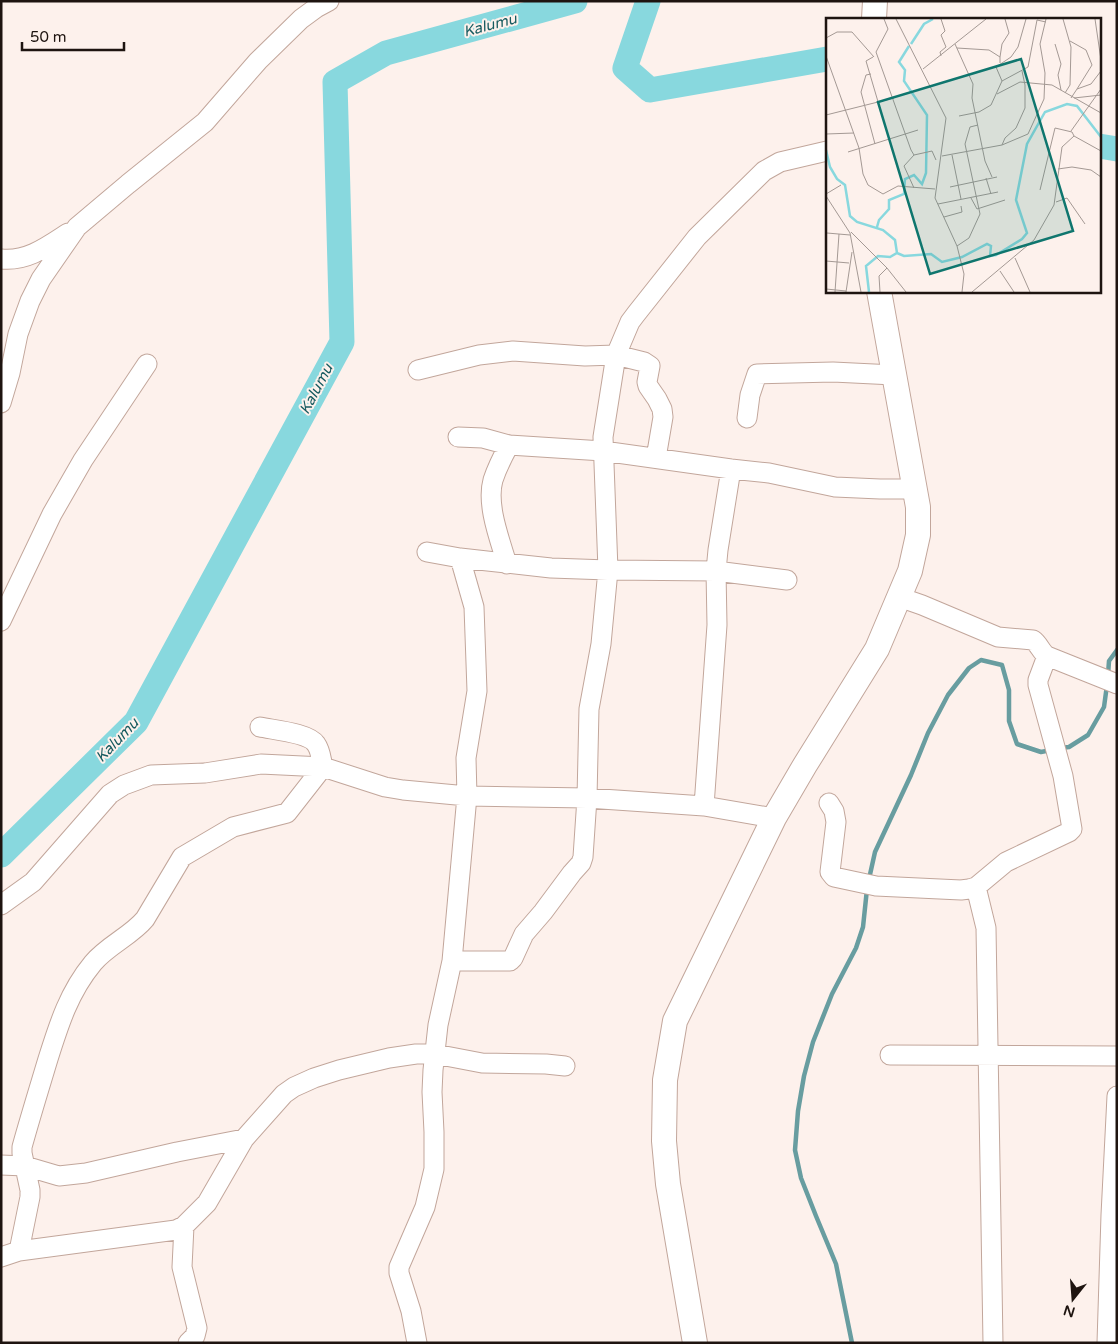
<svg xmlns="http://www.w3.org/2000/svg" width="1118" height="1344" viewBox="0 0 1118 1344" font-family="'Varela Round',sans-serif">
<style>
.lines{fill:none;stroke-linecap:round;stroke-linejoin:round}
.stream{stroke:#689da0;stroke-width:4.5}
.river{stroke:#88d8de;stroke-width:25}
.minor-casing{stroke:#c2a69b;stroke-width:21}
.major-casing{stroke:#c2a69b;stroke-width:26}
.minor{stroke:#fff;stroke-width:19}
.major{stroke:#fff;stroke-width:24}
.labels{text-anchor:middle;stroke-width:4;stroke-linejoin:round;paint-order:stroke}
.water-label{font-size:15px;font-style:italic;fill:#165a5f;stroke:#fdf1ec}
.inset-river{fill:none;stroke:#88d8de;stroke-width:2.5}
.inset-road{fill:none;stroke:#a49994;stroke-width:1}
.view{fill:#0f766e;fill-opacity:0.15;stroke:#0f766e;stroke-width:2.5}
.inset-edge{fill:none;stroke:#1e1410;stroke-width:2.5}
</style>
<rect width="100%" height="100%" fill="#fdf1ec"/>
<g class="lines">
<path class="stream" d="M1108,675L1109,661L1117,650
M1061,748L1069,747L1088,735L1104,707L1107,685
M869,879L875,852L911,775L928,733L948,695L969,668L981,660L1002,665L1009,690V721L1017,744L1041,752L1051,750
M852,1343L836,1264L816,1216L801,1178L795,1150L798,1111L804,1076L813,1042L832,994L856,948L863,927L867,889"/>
<path class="river" d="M648,1L625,68L650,90L827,59
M1099,146L1117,149
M1,855L136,722L342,342L335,82L386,53L575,1"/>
<defs>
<path id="minor" d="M1,259C27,262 48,246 68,233
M418,370L479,355L513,351L585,356L616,355L644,362L650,366L647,382L648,386L657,399L662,409L663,417L656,458
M1,403L10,373L18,334L30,301L41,279L77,227L128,184L205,122L258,61L301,19L316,8L329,1
M747,418L750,395L757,374L833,372L894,375
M458,437L483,438L509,445L603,451L731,469L769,473L835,487L880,489H914
M427,552L460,558L551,568L608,570L716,571L787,580
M507,564C500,540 486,505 493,480C497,468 503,456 509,445
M899,597L922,605L998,637L1033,640C1039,644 1041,652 1047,656L1117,684
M1,621L52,514L83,460L147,364
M829,803L834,811L836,822L830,872L834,877L876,886L961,890L969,889L976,887L986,928L993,1343
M704,806L717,625L716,571L718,550L731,469
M976,887L1006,862L1069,832L1072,829L1063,776L1038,685V680L1047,656
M1,905L33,882L110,794L124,785L151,775L205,773L261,764L323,767L385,787L403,790L467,796L587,798L704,806L774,818
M452,961H510L513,958L524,934L543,912L572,873L581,863L583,857L587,798L589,709L601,644L608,570L603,437L616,355L630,322L636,314L697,237L764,171L780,162L827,151
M890,1055L1117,1056
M1,1165L25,1166L59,1176L86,1173L177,1152L244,1139
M184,1226L182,1267L197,1328L195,1336L188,1343
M19,1251L30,1197V1190L22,1153V1147C30,1118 39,1089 48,1059C59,1024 69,992 93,963C108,945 131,936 145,919L182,857L233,827L287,813L323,767C321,759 321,751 316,744C309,733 274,730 260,727
M1,1257L19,1251L176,1230L184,1226L207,1203L244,1139L284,1094L294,1087L314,1078L339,1070L389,1058L416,1054H435L482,1063L546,1064L565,1066
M417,1343L411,1311L399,1273V1267L425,1207L434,1169V1132L432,1092L433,1070L438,1025L452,961L467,796L466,758L477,691L474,607L460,558
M1107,1343L1111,1215L1117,1096"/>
<path id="major" d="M874,19L875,1
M695,1343L668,1184L664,1141L665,1080L675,1021L774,818L805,765L877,649L910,571L918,535V507L879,291"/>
</defs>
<use href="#minor" class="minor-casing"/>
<use href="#major" class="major-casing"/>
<use href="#minor" class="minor"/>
<use href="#major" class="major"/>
</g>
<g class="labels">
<g class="water-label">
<text transform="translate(490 25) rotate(-15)" y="5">Kalumu</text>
<text transform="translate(316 389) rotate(-62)" y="5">Kalumu</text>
<text transform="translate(117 740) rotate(-46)" y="5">Kalumu</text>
</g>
</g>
<g transform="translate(826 18)">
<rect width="275" height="275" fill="#fdf1ec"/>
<path class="inset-river" d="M85,26L98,6L107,1M0,132L4,149L11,161L19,167L24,198L31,204L57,212L69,222L71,235M51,209L53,202L63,191V182L78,176L79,161L88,157L96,166L100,155L101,97L78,63L79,52L73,44L83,28M43,274L40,248L52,238L64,239L71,235L78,238L105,236L116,244L136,239L161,226L165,228L164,238L170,237L196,221L201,215L190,182L201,126L219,94L241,86L251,88L275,119"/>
<path class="inset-road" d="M58,1L62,11L50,34L85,132L88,137L106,133L110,142M70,1L120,100L109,180L131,228L138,256L136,274M237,1L245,29L244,67L239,75M269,1L275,42M0,20L11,14H26L48,39M244,23L260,32L266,47L251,71M129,26L147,66L146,80L159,143L166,159M229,26L235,46L232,57L235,72M131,30L163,32L174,39V45M0,38L33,130L37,156L42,167L57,176L72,168L109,171M115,38L114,34L120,29L115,17L119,13L115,1M47,39L40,43L63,121M174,39L176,26L183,15L179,1M97,51L160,1M45,56L40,57L35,74L49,126M176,63L170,49L185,39L192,29L200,1M171,76L194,64L226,67L275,95M245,80L251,71L265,66L275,53M248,80L275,77M0,97L68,80M133,98L153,94L165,87L176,63L202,49L211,2L220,4M245,113L275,71M0,116L28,115M248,118L275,133M176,127L179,120L190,110L199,90V67L196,53M22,134L92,112M126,137L135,181M116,138L176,127L202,116L218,81L219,55L214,26L220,1M232,151L246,149L265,152L275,159M160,160L165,176M124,169L171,159M88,170L78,148L88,137M0,176L15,167M0,178L24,215L35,274M145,180L151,191L179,182M230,184L241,180L259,206M112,186L172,174M0,188V219M118,199L136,194L135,188M25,214L61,250L80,274M1,215L24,217M131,228L143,220L154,196L139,126L144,109L152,107M189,240L204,274M0,243L23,245M174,253L188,274M0,271L20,273M9,274L13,216M20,274L26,234M54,274L53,258L61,250M146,274L208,222L228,187L236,129L248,118L246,114L229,110L214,172"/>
<path class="view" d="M195,41L247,213L104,256L52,84Z"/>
<rect width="275" height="275" class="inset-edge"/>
</g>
<rect width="1118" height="1344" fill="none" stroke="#1e1410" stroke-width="5"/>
<g transform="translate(1073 1299) rotate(197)" stroke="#fdf1ec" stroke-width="4" paint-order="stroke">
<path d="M0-4L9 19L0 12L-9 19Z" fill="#1e1410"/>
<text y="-8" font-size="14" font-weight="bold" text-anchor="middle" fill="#1e1410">N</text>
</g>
<path d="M22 42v8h102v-8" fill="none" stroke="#1e1410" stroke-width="2.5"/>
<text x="30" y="42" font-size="15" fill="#1e1410" stroke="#fdf1ec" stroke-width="4" paint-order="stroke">50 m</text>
</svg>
